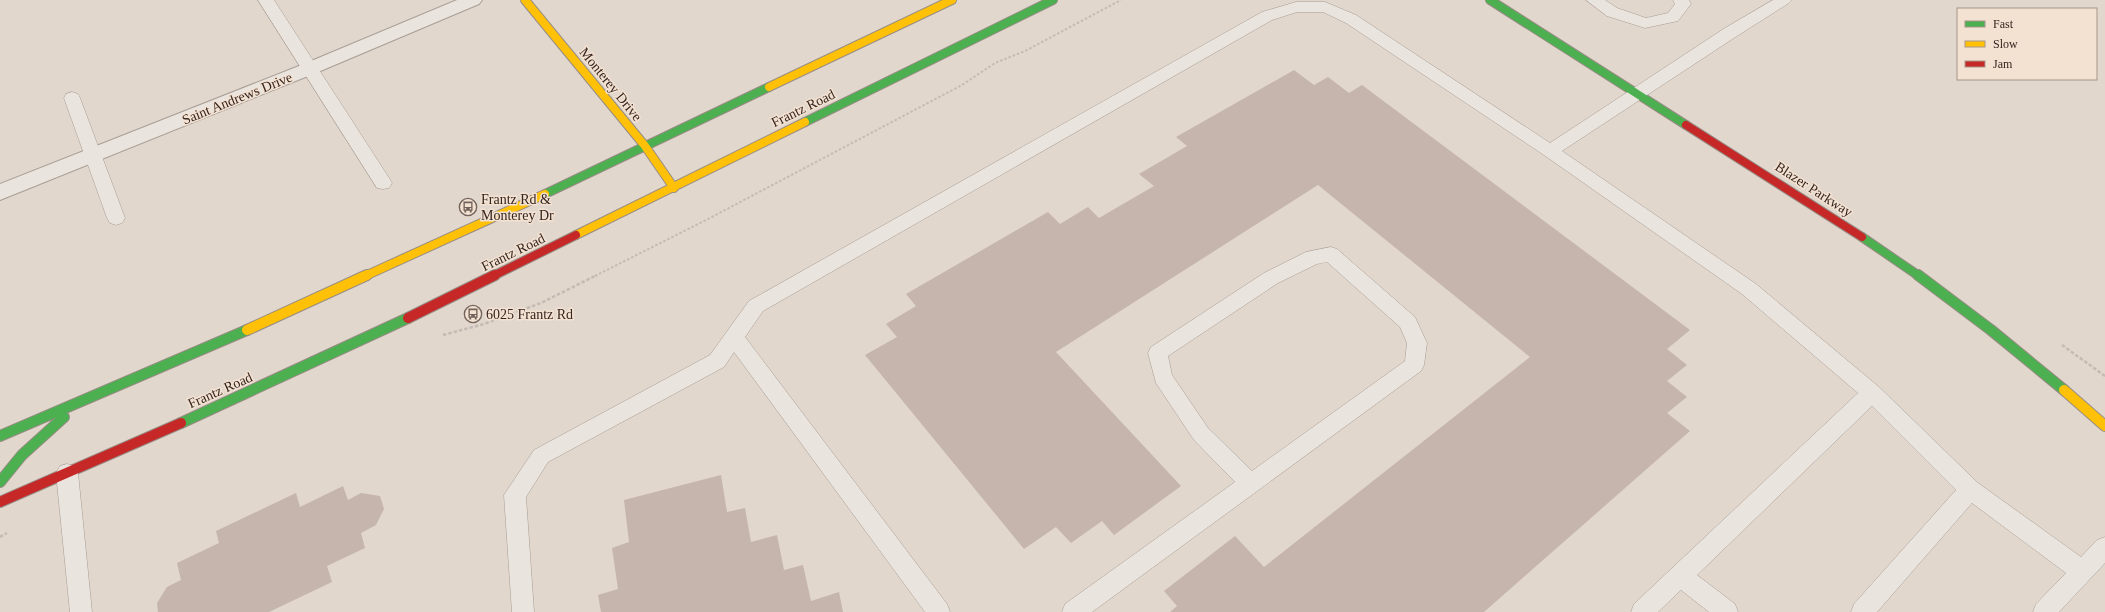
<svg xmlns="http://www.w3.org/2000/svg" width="2105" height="612" viewBox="0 0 2105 612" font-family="Georgia,serif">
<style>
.building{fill:#c5b5ad}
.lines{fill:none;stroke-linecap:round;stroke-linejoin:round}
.lane-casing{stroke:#a79d95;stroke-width:1}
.street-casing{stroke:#a79d95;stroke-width:2}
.fast-far1-casing{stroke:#978c85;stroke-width:10}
.fast-casing{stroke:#978c85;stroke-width:12}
.slow-far1-casing{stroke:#978c85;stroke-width:10}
.slow-casing{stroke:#978c85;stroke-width:12}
.jam-far1-casing{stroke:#978c85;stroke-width:10}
.jam-casing{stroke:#978c85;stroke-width:12}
.path-far1{stroke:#c3bbb5;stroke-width:2;stroke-dasharray:2.5 2;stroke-linecap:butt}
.path{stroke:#c3bbb5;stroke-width:2.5;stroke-dasharray:3.5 2;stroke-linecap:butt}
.lane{fill:#eae4de;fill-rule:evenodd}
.street{fill:#eae4de;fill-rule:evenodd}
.fast-far1{stroke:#4caf50;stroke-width:8}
.fast{stroke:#4caf50;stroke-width:10}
.slow-far1{stroke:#ffc107;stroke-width:8}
.slow{stroke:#ffc107;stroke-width:10}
.jam-far1{stroke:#c62828;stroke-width:8}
.jam{stroke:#c62828;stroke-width:10}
.labels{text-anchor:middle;stroke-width:3;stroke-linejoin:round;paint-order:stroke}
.street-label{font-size:14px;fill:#35241e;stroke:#f3e2d2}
.poi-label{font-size:14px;fill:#35241e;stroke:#f3e2d2;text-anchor:start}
</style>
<rect width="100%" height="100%" fill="#e2d7cc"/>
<path class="building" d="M1294,70L1314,85L1328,77L1349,93L1362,85L1690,330L1667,349L1687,365L1667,381L1687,397L1667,413L1690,431L1484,612H1170L1177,606L1164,591L1235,536L1264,567L1530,357L1318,185L1056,352L1181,486L1114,535L1102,521L1071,543L1056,527L1024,549L865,355L897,337L886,324L916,306L906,294L1048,212L1060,224L1088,207L1099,218L1154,186L1139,174L1187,146L1176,137Z
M721,475L727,512L745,508L751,542L777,535L784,570L803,565L811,601L839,592L843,612H601L598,595L618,589L612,548L629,542L624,500Z
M343,486L348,500L361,493L380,496L384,509L376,525L361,533L365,548L327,566L332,582L269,612H158L157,603L167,587L181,580L177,563L219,543L216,531L296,493L300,507Z"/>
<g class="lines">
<defs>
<path id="lane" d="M258,0H274L389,178L392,183L389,188L383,189L377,188Z
M1586,0H1605L1617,8L1646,18L1668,13L1675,4L1673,0H1689L1691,4L1678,21L1645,28L1607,16Z
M1773,0H1792L1789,3L1737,36L1562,151L1756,284L1879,387L1978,483L2081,557L2097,540L2105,537V563L2059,612H2033L2036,604L2066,573L1972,503L1877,612H1851L1854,604L1956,490L1872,406L1697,575L1735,604L1738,612H1709L1681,590L1658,612H1631L1634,604L1858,393L1742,294L1544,155L1346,23L1323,12H1297L1272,20L763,311L745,337L947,604L950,612H925L734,352L724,367L548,462L526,497L534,612H512L504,495L534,450L710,355L749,301L1262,12L1296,2H1325L1356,15L1550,143L1725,28Z
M72,92L78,94L80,98L125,218L122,223L116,225L110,223L107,218L64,98L66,94Z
M1331,247L1337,249L1415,317L1427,343L1424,365L1421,371L1092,612H1062L1065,604L1235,482L1194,440L1156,383L1148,353L1151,347L1264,273L1306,252ZM1327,262L1400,327L1407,343L1405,361L1252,471L1208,428L1172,375L1168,356L1278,283L1317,264Z
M67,464L74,466L78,473L92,612H70L56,473L60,466Z"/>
<path id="street" d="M457,0H482L479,4L318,72L0,200V184L304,64Z"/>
<path id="fast-far1" d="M1490,0L1686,125
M805,122L1053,0
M545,194L769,87
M1862,237L1919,276"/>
<path id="fast" d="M1918,275L1991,330L2064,390
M181,423L408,318
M0,436L247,330
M0,482L22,455L64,417"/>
<path id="slow-far1" d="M525,0L645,146L674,188
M769,87L952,0
M576,235L805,122
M365,276L545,194"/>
<path id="slow" d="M247,330L367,275
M2064,390L2105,426"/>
<path id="jam-far1" d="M1686,125L1862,237
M493,276L576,235"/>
<path id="jam" d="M408,318L495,275
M0,502L181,423"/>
</defs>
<use href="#lane" class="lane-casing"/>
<use href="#street" class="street-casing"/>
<use href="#fast-far1" class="fast-far1-casing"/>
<use href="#fast" class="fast-casing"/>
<use href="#slow-far1" class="slow-far1-casing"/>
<use href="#slow" class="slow-casing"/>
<use href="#jam-far1" class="jam-far1-casing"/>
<use href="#jam" class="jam-casing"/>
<path class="path-far1" d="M595,276L708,219L962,85L995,63L1025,51L1121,0"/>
<path class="path" d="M443,335L484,324L541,303L597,275
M2062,345L2105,376
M0,537L7,533"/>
<use href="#lane" class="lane"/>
<use href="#street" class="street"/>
<use href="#fast-far1" class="fast-far1"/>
<use href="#fast" class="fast"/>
<use href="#slow-far1" class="slow-far1"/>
<use href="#slow" class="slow"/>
<use href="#jam-far1" class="jam-far1"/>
<use href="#jam" class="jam"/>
</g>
<defs>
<symbol id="bus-ring" viewBox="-11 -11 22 22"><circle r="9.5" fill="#f3e2d2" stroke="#72635b" stroke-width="1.5"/><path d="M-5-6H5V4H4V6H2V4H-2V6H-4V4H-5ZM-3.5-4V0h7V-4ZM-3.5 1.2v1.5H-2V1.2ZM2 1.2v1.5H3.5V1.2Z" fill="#72635b"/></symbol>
</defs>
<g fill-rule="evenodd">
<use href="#bus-ring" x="458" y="197" width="20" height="20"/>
<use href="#bus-ring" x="463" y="304" width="20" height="20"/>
</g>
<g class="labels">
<g class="street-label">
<text transform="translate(611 84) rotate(51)" y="5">Monterey Drive</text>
<text transform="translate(237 98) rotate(-22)" y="5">Saint Andrews Drive</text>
<text transform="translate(803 108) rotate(-26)" y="5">Frantz Road</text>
<text transform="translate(1814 189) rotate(33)" y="5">Blazer Parkway</text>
<text transform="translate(513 252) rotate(-26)" y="5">Frantz Road</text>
<text transform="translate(220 390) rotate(-24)" y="5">Frantz Road</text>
</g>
<g class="poi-label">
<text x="481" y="204">Frantz Rd &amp;<tspan x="481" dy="16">Monterey Dr</tspan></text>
<text x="486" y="319">6025 Frantz Rd</text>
</g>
</g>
<rect x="1957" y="8" width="140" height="72" fill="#f3e2d2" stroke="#a7968a"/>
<rect x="1965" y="21" width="20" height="6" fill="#4caf50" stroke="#a7968a"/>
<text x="1993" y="28" font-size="12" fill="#35241e">Fast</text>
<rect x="1965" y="41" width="20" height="6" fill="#ffc107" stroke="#a7968a"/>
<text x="1993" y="48" font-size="12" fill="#35241e">Slow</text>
<rect x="1965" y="61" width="20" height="6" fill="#c62828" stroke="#a7968a"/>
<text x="1993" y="68" font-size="12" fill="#35241e">Jam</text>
</svg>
